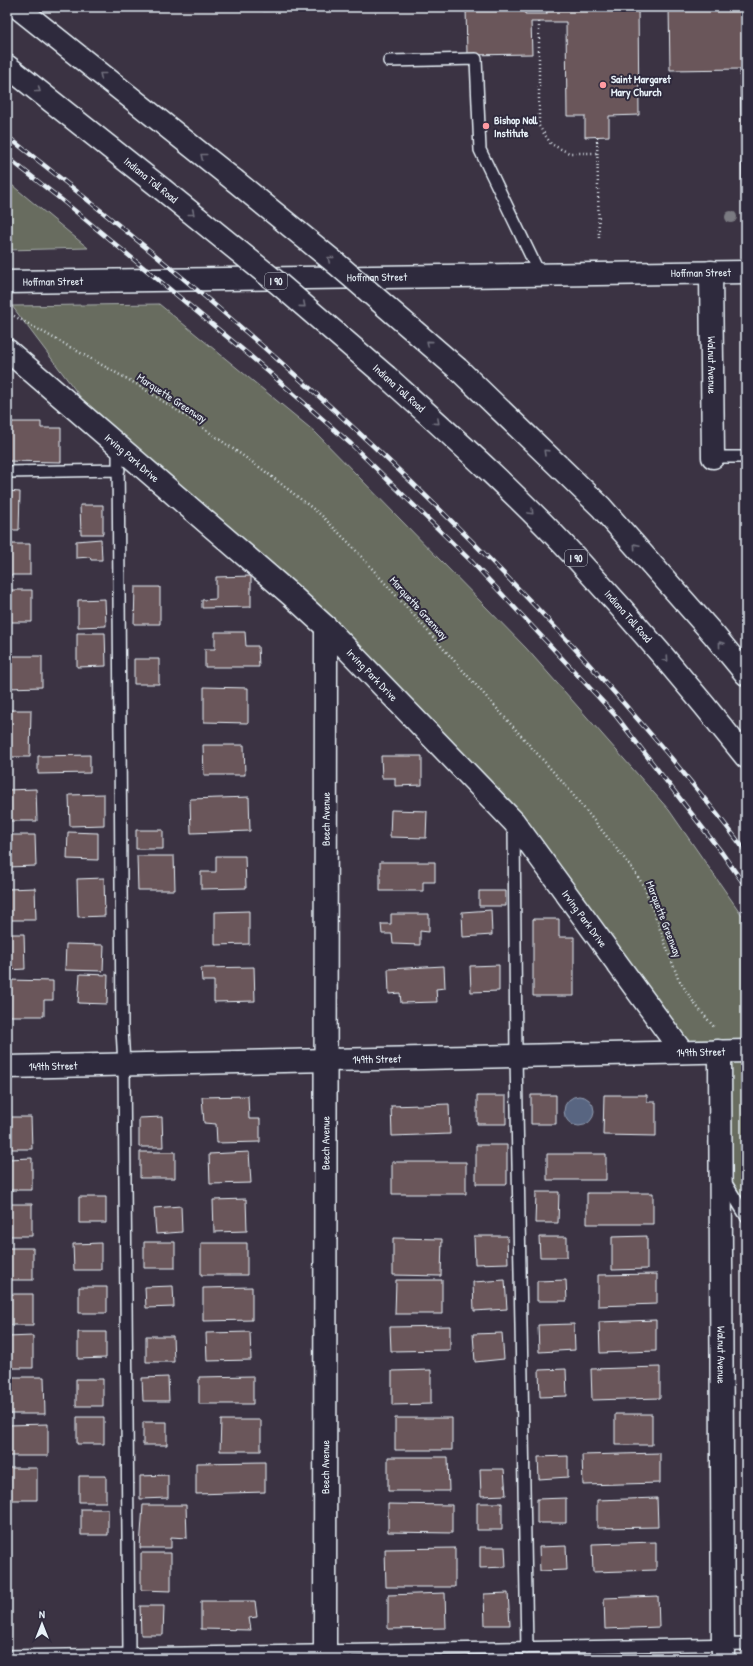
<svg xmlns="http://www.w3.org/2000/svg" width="753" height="1666" viewBox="0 0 753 1666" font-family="'Patrick Hand',sans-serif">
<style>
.green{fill:#676c5f;stroke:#a8aeac}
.water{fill:#586581;stroke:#929db1}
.building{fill:#6b565a;stroke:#e8f1f8}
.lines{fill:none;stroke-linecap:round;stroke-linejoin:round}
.service-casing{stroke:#e8f1f8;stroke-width:14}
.minor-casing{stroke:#e8f1f8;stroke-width:25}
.tertiary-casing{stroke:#e8f1f8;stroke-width:25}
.motorway-casing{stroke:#e8f1f8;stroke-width:25}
.path{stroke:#e8f1f8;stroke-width:2.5;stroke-dasharray:1 3;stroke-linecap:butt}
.service{stroke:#2f2a3d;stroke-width:11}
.minor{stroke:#2f2a3d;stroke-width:22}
.tertiary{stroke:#2f2a3d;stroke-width:22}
.motorway{stroke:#2f2a3d;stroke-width:22}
.rail-casing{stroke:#e8f1f8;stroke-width:4.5}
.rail{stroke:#2f2a3d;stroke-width:3;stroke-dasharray:9;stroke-linecap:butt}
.motorway-bridge-casing{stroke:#e8f1f8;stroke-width:25;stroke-linecap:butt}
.motorway-bridge{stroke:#2f2a3d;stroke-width:22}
.tree{fill:#7a7a81}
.oneway{stroke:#70707e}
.poi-dot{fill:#ff9aa2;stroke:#2f2a3d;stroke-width:1.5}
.labels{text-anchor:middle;stroke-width:4;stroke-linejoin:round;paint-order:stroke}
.shield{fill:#2f2a3d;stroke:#b0b5c0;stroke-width:1}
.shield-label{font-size:10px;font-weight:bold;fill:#e8f1f8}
.poi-label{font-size:11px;font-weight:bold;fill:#e8f1f8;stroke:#2f2a3d;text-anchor:start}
.street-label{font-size:11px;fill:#e8f1f8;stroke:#2f2a3d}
</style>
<rect width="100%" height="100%" fill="#3b3343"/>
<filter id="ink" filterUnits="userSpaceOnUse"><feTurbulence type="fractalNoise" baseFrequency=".025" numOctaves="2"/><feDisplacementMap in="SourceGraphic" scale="8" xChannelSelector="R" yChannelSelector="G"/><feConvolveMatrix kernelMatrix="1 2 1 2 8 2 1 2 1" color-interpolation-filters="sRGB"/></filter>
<g filter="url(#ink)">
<path class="green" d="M7,181L88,248L7,250Z
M159,304L315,432L526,648L669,810L746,921V1051L682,1052L514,822L326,627L118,447L12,306Z
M746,1058V1216L719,1172L720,1059Z"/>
<path class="water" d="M564 1111a15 15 0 1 1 30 0a15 15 0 1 1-30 0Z"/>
<path class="building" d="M263,7H360V8L263,11Z
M466,7H525V14H547L546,7H638L639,115L609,116V136L585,137V116H567L566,22H531L532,54L467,55Z
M669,7H746V200H742L740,69L670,70Z
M7,422H41V428H61V462L7,461Z
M7,491L20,492L19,530H7Z
M80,505H103V534H81Z
M101,539L102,560H91L90,557L76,558V541Z
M7,544H30V575H7Z
M251,576V607L202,608V600L216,599V577Z
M135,587H160V624H134Z
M7,590H32V622H7Z
M105,599L106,626L78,627V600Z
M215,632H245L246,646H258L259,667H205V649H215Z
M77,633H105L106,666L77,667Z
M7,656H42V687L7,688Z
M134,659H159V684H134Z
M204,687L248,688V723L204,722Z
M7,710H31L30,757H7Z
M203,745H244L245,775H204Z
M90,755V773L38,774V756Z
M381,756H422V785L395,786V778H382Z
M36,789L37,821H7V790Z
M104,794V825L70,826L69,795Z
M249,797L250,831L191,833L190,799Z
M391,810L427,811L426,838L390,837Z
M136,830H163V849H136Z
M68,832L98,833V860L67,859Z
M7,835H35L36,866L7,867Z
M137,856H174L175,890H138Z
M216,856H245L246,888L201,889V872H216Z
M380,862H435V882H423V891H380Z
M104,878L105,916L78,917L77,879Z
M35,888L36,920H7V889Z
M479,891H506V906H479Z
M491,910L492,935L463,937L462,912Z
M249,911V944L215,945V912Z
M391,914H429V932L420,931V945L393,944L392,934H382L381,924H391Z
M533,919H559V937H574V996H533Z
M7,934H24L25,969L7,970Z
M66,944L104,945L103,971L65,970Z
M499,965V991L471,992L470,966Z
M444,966L445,988L436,989L437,1002L401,1003L400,993L389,994L388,969Z
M254,967L255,1001L214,1002V981H202L201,968Z
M80,974L108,975L107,1004L78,1003Z
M7,980L53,981V1000H44V1016H7Z
M531,1095H556V1124H531Z
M604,1095H647V1102H656V1136L603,1135Z
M248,1096L249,1119H260V1142L217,1143L216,1124L204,1123L202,1097Z
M477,1096H506V1124H477Z
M449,1104L450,1134L392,1136L391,1106Z
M7,1117H31L32,1149H7Z
M162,1117L163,1147H139V1118Z
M476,1145H507V1184H476Z
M140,1152H175V1178H140Z
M249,1152L251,1183L210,1184L209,1154Z
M547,1154H606V1180H547Z
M32,1158V1190H7V1159Z
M392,1162H466V1194H392Z
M536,1192H559L558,1223H535Z
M587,1193H653V1224H587Z
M79,1197H106V1223H79Z
M246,1199L247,1231L214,1232L213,1200Z
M7,1204H32V1236H7Z
M181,1206L182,1232L156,1234L154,1208Z
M474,1236H507L508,1263L475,1264Z
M647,1236V1269L612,1270V1237Z
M539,1237H567V1257H540Z
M393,1238L442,1239L441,1276L393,1275Z
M144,1242H175V1268H144Z
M101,1243V1270H74L73,1244Z
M201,1243H247V1275H201Z
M7,1248H33V1280H7Z
M657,1274V1304L598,1306V1275Z
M396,1280H442V1314H395Z
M505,1280L507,1309L474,1311L473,1282Z
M566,1280L567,1301H537V1281Z
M173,1286L174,1307L146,1308L145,1287Z
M79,1287H107V1313H79Z
M252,1287V1320L203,1321V1288Z
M7,1294H33V1325H7Z
M656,1320V1351L600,1353L599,1322Z
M574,1324L575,1350L539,1352L538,1325Z
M450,1326V1350L391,1351L390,1327Z
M78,1332H106V1358L78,1359Z
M250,1332L251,1360L207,1361L206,1333Z
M502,1333L504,1359L475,1362L473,1334Z
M33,1336V1368H7V1337Z
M146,1336H173L174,1362H146Z
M660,1367V1398L592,1400L591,1369Z
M566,1369L567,1396L540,1397L539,1370Z
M431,1370V1404L392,1405V1371Z
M253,1376V1404H199V1377Z
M7,1377H44L45,1414H7Z
M168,1377L169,1401H143L142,1378Z
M76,1379H103V1406H76Z
M615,1414H652V1445H615Z
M77,1417H104V1444H77Z
M395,1418H452V1450H395Z
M221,1420H261V1451H220Z
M143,1422H167V1445H143Z
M48,1424V1456H7V1425Z
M660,1453V1483L583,1485L582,1455Z
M568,1456V1477L539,1479L538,1457Z
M388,1457H448L449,1491H388Z
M265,1462V1492L196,1494V1463Z
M7,1468H37V1500H7Z
M480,1469H504L506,1495L481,1496Z
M168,1475V1498L140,1499V1476Z
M79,1476H106V1502H79Z
M566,1498V1523H537V1499Z
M657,1498L658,1527L597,1528V1500Z
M477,1503H502V1530H477Z
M388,1504L452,1505V1533L388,1532Z
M143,1505H186L187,1538L171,1537V1548H140Z
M81,1509H108V1535H81Z
M656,1542V1570L593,1572L592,1544Z
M566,1546L567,1570L540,1571L539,1547Z
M480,1547H505L506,1567L480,1568Z
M455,1548V1587H386L385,1549Z
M141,1553H171V1591L141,1590Z
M445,1593L446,1628L388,1629V1595Z
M508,1593L510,1625H485L484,1594Z
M658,1596L659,1627L605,1629L604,1598Z
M201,1601H255L257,1617L249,1618L251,1630L201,1629Z
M140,1606H164L163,1635H141Z"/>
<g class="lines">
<defs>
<path id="service" d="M389,61L476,59L480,150L540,275
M118,447L122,1029L124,1064L129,1654
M713,457H746
M7,472L119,470
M514,826L516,1056L527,1648
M724,1180L746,1216
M7,1656L746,1644"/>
<g id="minor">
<path id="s1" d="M711,272L713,457"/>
<path id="s2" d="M7,350L291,595L326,627L514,822L682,1052"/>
<path id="s3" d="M718,1051L720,1059L723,1659"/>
<path id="s4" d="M7,1067L746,1051"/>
<path id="s5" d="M325,1659L326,627"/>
</g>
<g id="tertiary">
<path id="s6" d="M7,282L746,272"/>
</g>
<g id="motorway">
<path d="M17,7L234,180"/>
<path d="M7,66L162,189"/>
<path d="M458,369L601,507L714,635L746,674"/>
<path id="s7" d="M387,377C452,436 518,495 577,559C636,623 692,689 746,757"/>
</g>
</defs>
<use href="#service" class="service-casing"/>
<use href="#minor" class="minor-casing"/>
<use href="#tertiary" class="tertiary-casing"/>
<use href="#motorway" class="motorway-casing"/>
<path class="path" d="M539,22V126L551,144L569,153H598
M597,137L599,239
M7,312L138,385L186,416L262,469L321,515L351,545L566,786L629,864L644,886L678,978L694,1003L714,1027"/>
<use href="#service" class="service"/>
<use href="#minor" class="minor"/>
<use href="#tertiary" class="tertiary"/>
<use href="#motorway" class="motorway"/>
<defs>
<path id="rail" d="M7,136C204,290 395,454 565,638C602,678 637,718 672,759C697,790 723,820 746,852
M7,157L63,201L248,354L351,444L471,561L616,716L722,853L746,887"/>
</defs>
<use href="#rail" class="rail-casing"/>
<use href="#rail" class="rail"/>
<defs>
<path id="motorway-bridge" d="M234,180L338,265L458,369
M162,189L279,284L387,377"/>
</defs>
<use href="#motorway-bridge" class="motorway-bridge-casing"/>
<use href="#motorway-bridge" class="motorway-bridge"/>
</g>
<circle class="tree" cx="731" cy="217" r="6"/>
<defs><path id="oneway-chevron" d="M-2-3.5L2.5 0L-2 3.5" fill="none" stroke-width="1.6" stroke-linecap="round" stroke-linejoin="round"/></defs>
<g class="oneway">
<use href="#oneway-chevron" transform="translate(102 75) rotate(-141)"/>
<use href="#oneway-chevron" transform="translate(38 90) rotate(38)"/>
<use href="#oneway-chevron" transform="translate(203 156) rotate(-141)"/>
<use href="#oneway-chevron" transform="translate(192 213) rotate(39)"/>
<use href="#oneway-chevron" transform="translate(330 259) rotate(-141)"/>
<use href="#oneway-chevron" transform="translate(303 305) rotate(41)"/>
<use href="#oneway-chevron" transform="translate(429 343) rotate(-139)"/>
<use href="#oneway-chevron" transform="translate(437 422) rotate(42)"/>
<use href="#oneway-chevron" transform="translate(546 452) rotate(-136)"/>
<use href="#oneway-chevron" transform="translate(531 512) rotate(45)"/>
<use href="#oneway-chevron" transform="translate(636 546) rotate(-131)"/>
<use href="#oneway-chevron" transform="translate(721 644) rotate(-129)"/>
<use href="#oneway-chevron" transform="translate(666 659) rotate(48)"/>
</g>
</g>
<g class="poi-dot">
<circle cx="603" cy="85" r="4"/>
<circle cx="486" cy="126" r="4"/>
</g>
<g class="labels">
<g class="shield">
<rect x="265" y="273" width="22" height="16" rx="3"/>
<rect x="565" y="550" width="22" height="16" rx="3"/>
</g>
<g class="shield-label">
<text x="276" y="285">I 90</text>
<text x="576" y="562">I 90</text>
</g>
<g class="poi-label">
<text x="611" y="83">Saint Margaret<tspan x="611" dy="13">Mary Church</tspan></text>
<text x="494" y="124">Bishop Noll<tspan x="494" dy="13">Institute</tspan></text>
</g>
<g class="street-label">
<text transform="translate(151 180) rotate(39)" y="4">Indiana Toll Road</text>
<text dy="4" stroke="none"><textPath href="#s6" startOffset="694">Hoffman Street</textPath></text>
<text dy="4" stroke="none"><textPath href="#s6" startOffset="370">Hoffman Street</textPath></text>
<text dy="4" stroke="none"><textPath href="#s6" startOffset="46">Hoffman Street</textPath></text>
<text dy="4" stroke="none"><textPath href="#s1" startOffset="93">Walnut Avenue</textPath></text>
<text transform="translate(399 388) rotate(42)" y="4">Indiana Toll Road</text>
<text transform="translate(172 398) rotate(33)" y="4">Marquette Greenway</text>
<text dy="4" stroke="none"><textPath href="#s2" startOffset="165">Irving Park Drive</textPath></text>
<text transform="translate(419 608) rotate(48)" y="4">Marquette Greenway</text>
<text dy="4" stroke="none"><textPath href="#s7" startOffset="340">Indiana Toll Road</textPath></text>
<text dy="4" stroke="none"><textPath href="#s2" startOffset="489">Irving Park Drive</textPath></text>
<text dy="4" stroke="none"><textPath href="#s5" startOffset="840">Beech Avenue</textPath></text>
<text dy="4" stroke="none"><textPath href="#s2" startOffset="813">Irving Park Drive</textPath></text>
<text transform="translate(664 919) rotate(69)" y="4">Marquette Greenway</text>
<text dy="4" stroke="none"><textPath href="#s4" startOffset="694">149th Street</textPath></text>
<text dy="4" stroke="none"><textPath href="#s4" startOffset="370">149th Street</textPath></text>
<text dy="4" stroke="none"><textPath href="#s4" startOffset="46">149th Street</textPath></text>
<text dy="4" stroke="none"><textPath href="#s5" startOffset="516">Beech Avenue</textPath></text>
<text dy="4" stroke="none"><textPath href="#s3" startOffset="304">Walnut Avenue</textPath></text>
<text dy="4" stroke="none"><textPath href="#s5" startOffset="192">Beech Avenue</textPath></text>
</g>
</g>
<rect width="753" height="1666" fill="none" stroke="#2f2a3d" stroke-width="24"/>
<rect x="12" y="12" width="729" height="1642" fill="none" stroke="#e8f1f8" stroke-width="1.5" filter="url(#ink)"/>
<g transform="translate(42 1624)" stroke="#2f2a3d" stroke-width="3" paint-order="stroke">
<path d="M0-3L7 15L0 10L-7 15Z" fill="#e8f1f8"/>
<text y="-6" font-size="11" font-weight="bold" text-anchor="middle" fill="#e8f1f8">N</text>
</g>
</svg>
